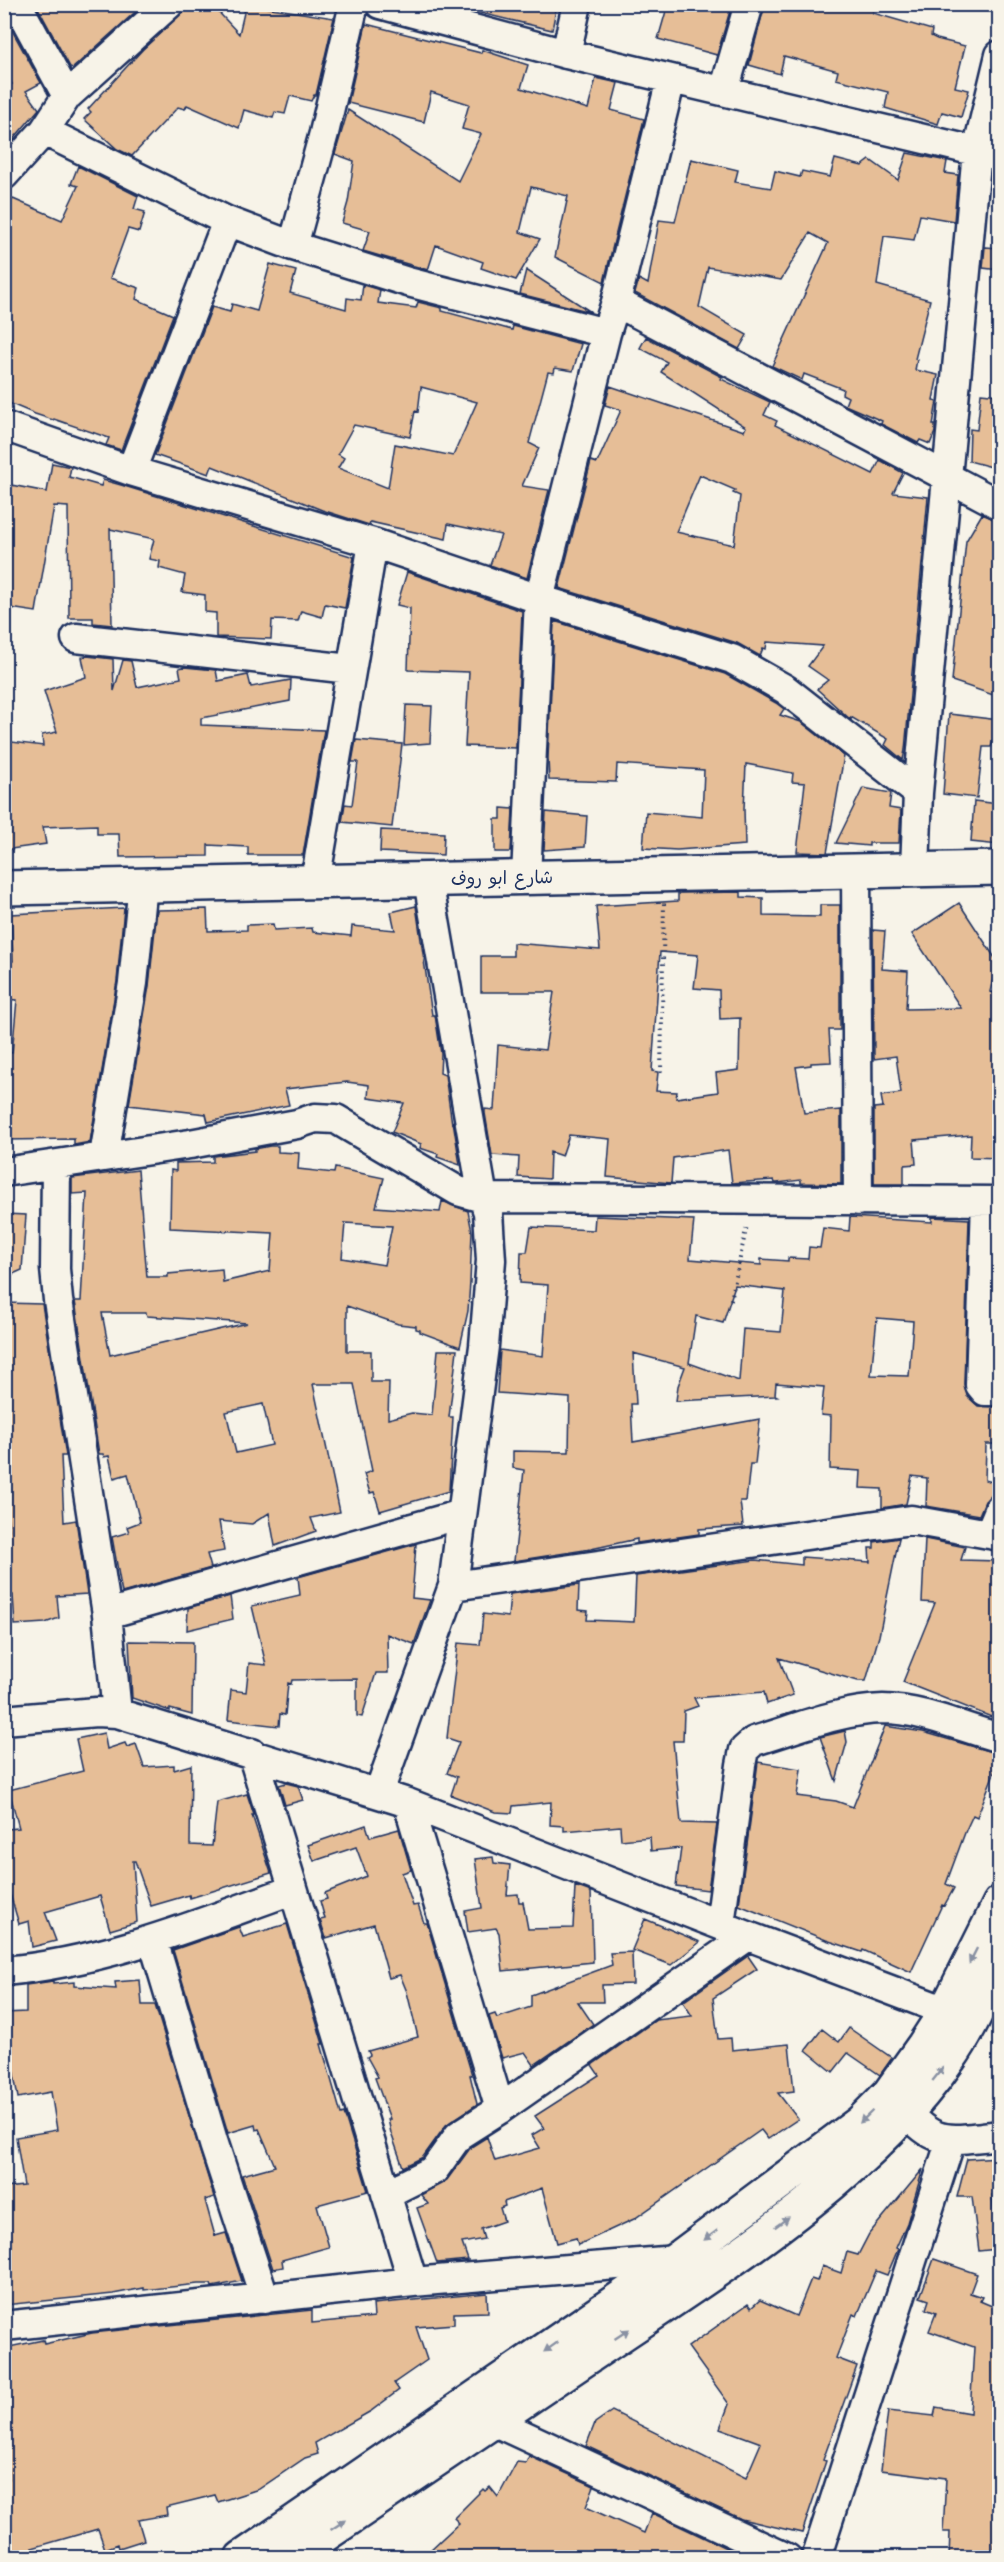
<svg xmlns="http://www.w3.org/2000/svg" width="1004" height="2562" viewBox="0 0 1004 2562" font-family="Kalam,'Playpen Sans Arabic',sans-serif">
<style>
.building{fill:#e6be97;stroke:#1b2f5e;stroke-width:1.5;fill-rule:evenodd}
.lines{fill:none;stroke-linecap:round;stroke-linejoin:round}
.street-casing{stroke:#1b2f5e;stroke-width:33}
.secondary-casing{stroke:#1b2f5e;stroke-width:38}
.path{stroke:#1b2f5e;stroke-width:4;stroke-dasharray:1.5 4.5;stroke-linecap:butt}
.street{stroke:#f7f3e8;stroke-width:28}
.secondary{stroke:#f7f3e8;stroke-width:33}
.oneway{fill:#8991a3}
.labels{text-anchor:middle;stroke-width:5;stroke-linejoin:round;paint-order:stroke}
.street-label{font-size:18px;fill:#1b2f5e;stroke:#f7f3e8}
</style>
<rect width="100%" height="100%" fill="#f7f3e8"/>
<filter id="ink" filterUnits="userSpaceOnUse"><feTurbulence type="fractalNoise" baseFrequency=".0167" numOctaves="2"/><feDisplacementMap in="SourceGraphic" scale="12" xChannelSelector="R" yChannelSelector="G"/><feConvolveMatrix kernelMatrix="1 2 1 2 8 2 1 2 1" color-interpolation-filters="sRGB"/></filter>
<g filter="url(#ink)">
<path class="building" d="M36,4H144L73,68L70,67Z
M192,4H211L239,34L246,4L334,18L316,95H314L311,101L290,96L285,114L275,112L273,118L244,110L239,128L187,105L185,109L178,107L132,156L117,149L84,119L91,112L88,109L143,49Z
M468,4H557L552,30L468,10Z
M668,4H732L717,55L658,39Z
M765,4H875L873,13L932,30L931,36L937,39L965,46L955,87L969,90L961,117L942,112L938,124L885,108L888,92L836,79L838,71L784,56L780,74L749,65Z
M4,16L41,83L26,91L39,109L4,150V90L12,84L4,69Z
M366,24L481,53L482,50L528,65L521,88L588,109L596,78L618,83L611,110L644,119L604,282L555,257L568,196L531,187L520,232L540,239L516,280L481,268L483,262L436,245L428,270L363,251L370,231L342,223L348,202L354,161L335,154L348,110L458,181L481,134L462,129L469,104L431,92L424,122L348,103Z
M907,153L947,161L945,173L958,175L954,221L920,215L914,240L884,236L877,285L930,300L915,359L917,360L915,370L938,375L933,400L937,401L933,425H935V432L930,444L920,440L918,443L881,424L882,421L845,405L848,397L842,394L843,389L804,374L802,380L772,366L828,243L810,233L781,280L708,267L699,307L747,335L739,349L635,293L639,279L648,284L659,220L675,222L691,159L738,170L735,182L771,188L775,171L800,177L802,171L830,177L835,159L862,166L870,160L898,180Z
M78,166L138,196L134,209L145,212L139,232L128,229L110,278L139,288L136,299L173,315L121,450L106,445L109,438L54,419L53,420L35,414L4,401V209L13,199L62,220L78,186L71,184Z
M985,247L999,248V270L983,268Z
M270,264L296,271L290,293L346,309L347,298L361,300L363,285L380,290L378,303L416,308L418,302L442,308V311L512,330L513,326L581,344L573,371L555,368L554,373L548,372L529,443L539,448L522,486L549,490L527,578L490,565L501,535L448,524L446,539L370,522L369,525L322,510L212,466L209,474L155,455L212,307L230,312L232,304L257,311ZM421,387L477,402L453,456L395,444L388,488L338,468L344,458L338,454L354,425L410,437L415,411L418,412Z
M526,270L591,312L520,294Z
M646,337L722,377L721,379L770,402L764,415L777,421L775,425L873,474L880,460L903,473L893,493L928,497L905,750L903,760L885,745L888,739L851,717V720L817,689L828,680L808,666L823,646L767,642L766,649L763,648L760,656L737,643L559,588L591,461L597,463L621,410L605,405L610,386L744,431L746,427L661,372L667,362L640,348ZM700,475L735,490L733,493L740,496L734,545L676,532Z
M981,393L999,395V469L969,461L970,429L977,430Z
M52,463L71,467L69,477L101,486L103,480L121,485L354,557L345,608L325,604L322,617L301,611L298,621L272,620L271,639L216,637V613L205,612V595L182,592L185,575L159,568L160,561L149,559L154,539L110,529L112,625L93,623V618H69L68,507L54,506L36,612L4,607V518L11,485L47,492Z
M982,514L999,521V697L952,681L966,541Z
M407,572L522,611L516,748L465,746L469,672L408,670L410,608L397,605Z
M554,621L725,674L776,703L784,709L780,715L801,722L844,756L827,853L797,852L805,783L792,782L793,773L746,764L744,809L745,845L677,850L643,848L646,812L702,817L704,770L617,764L616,782L549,780L548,758Z
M87,656L113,659L114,691L123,660L131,661L137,687L181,678L179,668L184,667L216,670L218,681L248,675L251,687L291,680L290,701L201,718V725L324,730L303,855H248V847L208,845V856L120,857L119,834H97V825L43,827L46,844L4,850V741L43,746L42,735L57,732L44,691L86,677L82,657Z
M406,705L432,706L430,743L404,745Z
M949,714L999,720V726L991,747H983L977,798L943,794Z
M356,740L402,744L392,827L342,822L345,804L352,805L358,762H352Z
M863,788L891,793L889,808L901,810L899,843H869V846L836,843Z
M974,801L999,804V845L971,842Z
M501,808L513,809L511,852H495V819H501Z
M546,812L587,816L585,847L544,850Z
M381,830L444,833L443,855L380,852Z
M741,892V897L763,898V916L820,917V905H840V1030H829L831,1062L811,1063V1065L796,1067L804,1113L841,1110V1184L801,1183V1180L777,1183H775L774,1180L732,1183L728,1150L673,1158L671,1183L607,1177L610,1139L569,1135L562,1156L550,1152L549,1179L518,1177L519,1157L492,1155L485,1113V1109L494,1110L498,1045L545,1050L554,992H481V956H513V943L600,950L596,906L678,901V893ZM660,952L698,955L694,988L719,990L720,1019L740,1018L739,1070L716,1073L718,1092L676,1098L677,1092L656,1091L658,1072L652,1071Z
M959,903L997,961L990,992L999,994V1055L994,1129H999V1158L970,1157L971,1135L914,1140L916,1164L904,1165V1184H874V1108L883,1107L881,1096L901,1093L896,1056L874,1059L873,930L885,931L882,969L908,971L906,1009L961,1008L912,934Z
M416,906L432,1015H435L441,1054L440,1073L445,1075L452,1124L453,1121L460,1165L437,1157L438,1154L420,1148L421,1144L392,1132L404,1103L368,1098L369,1085L347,1082L285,1089L289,1105L208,1122L206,1114L129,1105L149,986L157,910L207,909L208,931L247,930V925L273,924L274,930L312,928L313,932L351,936L352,926L395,930L391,912Z
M124,908L117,981L90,1142L74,1145V1139L4,1140V1052L12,1053L17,1000L4,999V960L13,961L11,914Z
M270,1146H278V1152L299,1153L298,1169L334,1173L335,1168L384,1178L376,1207L440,1212L442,1201L468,1211L472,1232L470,1282L468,1311L460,1347L420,1332V1330L416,1329V1326L398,1324L347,1306V1351H371V1382H389L388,1419L412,1413L432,1415L438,1350H457L449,1417H453L449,1491L380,1511L374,1492L370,1493L364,1474L372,1471L354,1384H313L340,1512L311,1518L316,1531L275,1546L269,1513L252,1524L219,1521L224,1551L207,1554L211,1568L122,1593L112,1537L129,1532L127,1527L140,1522L128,1474L114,1478L109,1456L104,1457L103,1454H99L75,1301H81L87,1193L72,1194V1178L138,1170L147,1277H168V1274L222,1269L223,1282L270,1271L273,1233L170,1228L171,1170L176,1171V1163L213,1162V1156L255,1151V1149ZM345,1223L392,1226L384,1265L342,1258ZM102,1313H146L147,1316L247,1323L110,1355ZM263,1404L272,1445L236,1453L226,1412Z
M4,1214L26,1215L22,1270L4,1278Z
M595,1216L694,1220L690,1259L761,1265V1259L788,1261V1258L808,1259L809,1247L820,1248L823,1228L849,1231L850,1217L932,1222V1217L969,1219L964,1384L967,1396L978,1406L999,1407V1444H986L985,1480L999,1484L996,1492L985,1501L979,1515L926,1506L927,1478L912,1476L906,1504L882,1508V1489L860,1488L861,1471L830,1469L831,1416L821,1415L824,1387L776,1383L775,1395L777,1396L676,1401L678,1386L685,1367L633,1353L636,1404H631L633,1442L760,1419L755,1464H750L746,1501H740L743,1526L699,1529V1534L637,1543V1539L591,1549L514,1561L524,1470L513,1468V1451L569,1452L570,1398L497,1393L500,1350L543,1356L548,1285L520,1283L521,1252H527L531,1227L594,1230ZM735,1285L785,1291L781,1332L743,1329L739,1381L689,1363L696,1316L723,1323ZM877,1318L913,1321L909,1376L871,1375Z
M4,1303L42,1304L66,1456H61L64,1522L76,1520L87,1594L57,1596L59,1618L45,1623L15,1625L13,1595H9L5,1530H9L4,1489Z
M998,1330L999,1374H997Z
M899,1538L879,1636L866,1681H858L779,1658L793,1695L767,1704L764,1692L694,1698L698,1706L684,1711L683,1741H673L681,1823L717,1824L708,1890L676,1886L681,1848L651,1851L650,1837L621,1840L620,1826L564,1831V1826L550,1825L551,1802L513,1806L512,1813L495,1812L451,1795L457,1777L447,1773L459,1742L447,1738L458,1643L480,1645L483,1614L508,1617L510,1594L579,1585L578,1610L588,1611L587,1620L634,1622L636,1576L755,1560L802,1565V1557L870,1562L869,1548H874V1542Z
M925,1539L965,1547L961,1560L999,1561V1720L903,1682L935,1603L922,1602Z
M416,1544L412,1598L430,1600L414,1644L387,1634L388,1673H376L362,1717L357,1716V1679L292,1680L291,1684L288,1683L285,1715L280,1714L279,1726L228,1720L231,1690L246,1692L249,1663L266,1665L252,1606L300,1595L298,1577Z
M230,1596L233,1619L187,1630L188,1608Z
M129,1641L193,1642L192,1715L170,1709V1711L132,1698Z
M885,1726L923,1732L999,1754V1760L977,1817L973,1815L966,1830L946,1884L954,1888L944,1906L942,1905L911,1972L863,1950L862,1952L826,1940L739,1905L758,1762L801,1769L797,1796L836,1801L853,1807Z
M845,1731L847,1742L836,1781L820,1737Z
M104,1733L107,1749L125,1743L127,1747L136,1744L144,1767L174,1765V1770L191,1765L190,1845L212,1846L217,1802L247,1794L254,1815H252L271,1873L190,1898L189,1895L151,1906L135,1861H133L137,1922L110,1930L100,1896L45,1912L56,1941L32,1947L29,1921L19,1924L4,1874V1851H9L7,1829L19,1828L9,1790L83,1771L76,1739Z
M286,1783L298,1786L303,1800L285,1805L279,1785Z
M366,1825L370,1837L399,1829L411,1870L402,1873L413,1906L418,1905L424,1923H427L472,2075H470L477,2104L446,2125L423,2157L403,2167L391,2133L388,2119H390L375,2078L378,2077L367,2057L370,2055L368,2051L418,2037L407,1992L400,1975L389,1978L374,1924L326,1938L320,1920L325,1919L320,1901L327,1899L325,1893L367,1876L356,1847L314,1861L308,1845Z
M493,1857L494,1863L510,1865L507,1895L518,1894L519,1902H523L528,1929L573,1928L575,1886L591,1892L593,1962L503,1971L499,1933L496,1928L468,1932L465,1911L482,1908L475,1859Z
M645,1919L700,1942L671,1965L632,1950Z
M287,1924L323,2044H321L341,2114L344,2113L368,2191L317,2205L329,2247L282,2260L283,2267L273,2269L242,2175L275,2166L259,2129L256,2130L255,2125L228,2133L173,1950L239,1927L243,1937Z
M632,1952L633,1984L602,1985L603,2002H578L593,2024L534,2065L525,2052L502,2058L489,2016L495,2014L497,2018L531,2007V1995L612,1965L610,1953Z
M748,1956L757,1969L713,1998L718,2039L731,2038L732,2050L789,2044L794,2091L778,2093L798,2119L768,2139L761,2130L634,2219L578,2245L576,2238L557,2243L542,2188L504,2202L505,2206L500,2208L504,2221L481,2229L484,2239L462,2243L468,2260L437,2263L417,2208L428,2204L421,2195L447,2180L471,2147L487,2137L495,2161L540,2148L532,2135L544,2128L535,2116L599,2075L592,2065L656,2020L692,2016L683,2002Z
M140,1980L142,2005H155L214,2197L205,2200L215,2236L226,2233L242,2281L212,2287L211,2284H198L144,2290V2288L113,2294L4,2305V2188L24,2186L16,2137L57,2130L51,2092L18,2098L9,2046H4V2013L26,2012V1985L53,1981V1984L74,1982V1986L116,1989L115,1982Z
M849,2028L892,2058L880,2075L848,2053L833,2072L806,2050L822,2029L839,2042Z
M999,2157V2194L992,2195L997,2249L979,2251L972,2197H957L967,2159Z
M923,2169L907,2223L896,2248L898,2249L887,2275L876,2271L857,2316L853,2314L836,2358L857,2366L823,2460L826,2461L802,2533L741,2519L586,2446L595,2423L612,2411L746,2478L761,2443L720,2428L729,2404L688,2347L748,2304L751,2308L760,2300L796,2316L811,2279L817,2281L822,2266L841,2273L847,2252L858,2255L869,2234Z
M934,2259L977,2274L970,2293L982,2297L980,2301L999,2309V2449L993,2479L999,2480V2515L996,2514L994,2558H949L950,2532H943L946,2478L881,2470L888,2411L934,2416L936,2407L970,2413L974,2347L929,2331L936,2313L926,2309L929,2300L920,2297Z
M487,2293L488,2312L454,2313V2324L416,2327L427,2360L394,2383L399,2390L371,2411L315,2443L318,2454L305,2458L259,2489L218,2502L215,2495L166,2507L167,2515L138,2520L144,2540L119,2548L118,2544L105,2549L98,2529L32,2548L33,2552L4,2558V2480L9,2479L4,2440V2348L43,2340L44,2344L92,2333L312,2310V2323L374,2317L373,2304Z
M529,2456L594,2486L586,2507L644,2533L652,2513L747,2558H445L429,2551L459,2523L454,2518L483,2489L485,2491L490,2487L498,2497L517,2462L526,2463Z"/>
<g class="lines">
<defs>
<path id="street" d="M17,4L67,96
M380,4L566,54L1000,157
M566,54L577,4
M724,91L749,4
M44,131L227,221L293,246L408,282L606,333L616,302L1000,505
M4,175L44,131L67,96L169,4
M293,246L324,133L354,4
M616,302L671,79
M4,426L131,471L373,543L539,599L732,659L785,689L918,793L915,869
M131,471L227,221
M76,638L350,669
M918,793L977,151L1000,55
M856,871L858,1201
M526,877L539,599L606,333
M315,882L373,543
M104,1156L133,983L143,884
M56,1165L55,1269L58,1300L107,1614L117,1713
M4,1172L190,1144L297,1124L315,1118L336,1119L458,1191L483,1198L1000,1201
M986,1201L980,1385L985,1391H1000
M989,1534L1000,1508
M453,1586L911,1520L1000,1536
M107,1614L462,1514
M4,1720L96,1712L117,1713L408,1803L748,1936L946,2011
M252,1753L413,2282
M379,1792L453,1586L484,1346L491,1260L488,1212L483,1198L428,880
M408,1803L500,2109
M720,1925L741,1765L744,1750L754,1741C795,1729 840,1710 883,1709C922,1709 963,1728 1000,1738
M153,1940L214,2144L265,2299
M4,1971C105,1962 198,1924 292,1890
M892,2097C936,2145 936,2142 1000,2135
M386,2194L434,2170L459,2135L500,2109L748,1936
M4,2326L413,2282L676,2260
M493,2421L787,2558
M816,2558L951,2140"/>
<path id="secondary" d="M4,888L1000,868
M242,2558L676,2260L861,2122L889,2094L924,2045L946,2011L1000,1903
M290,2558C391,2491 491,2422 591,2355C713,2272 865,2181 949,2059C970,2030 984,1995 1000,1963"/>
</defs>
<use href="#street" class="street-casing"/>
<use href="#secondary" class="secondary-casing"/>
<path class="path" d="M661,1073L664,902
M731,1300L747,1225"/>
<use href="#street" class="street"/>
<use href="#secondary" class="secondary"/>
</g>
<defs><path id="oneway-solid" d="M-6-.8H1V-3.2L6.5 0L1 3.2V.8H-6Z" transform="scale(1.5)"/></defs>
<g class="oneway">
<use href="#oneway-solid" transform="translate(973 1956) rotate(117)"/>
<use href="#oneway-solid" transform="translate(938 2074) rotate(-51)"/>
<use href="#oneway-solid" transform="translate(866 2117) rotate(136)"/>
<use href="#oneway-solid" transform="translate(782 2222) rotate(-36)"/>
<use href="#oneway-solid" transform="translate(711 2235) rotate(143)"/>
<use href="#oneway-solid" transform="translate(622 2334) rotate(-34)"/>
<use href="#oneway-solid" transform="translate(551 2347) rotate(145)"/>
<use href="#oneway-solid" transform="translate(338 2525) rotate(-34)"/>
</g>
</g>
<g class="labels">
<g class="street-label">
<text transform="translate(502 878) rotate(-1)" y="6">شارع ابو روف</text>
</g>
</g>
<rect width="1004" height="2562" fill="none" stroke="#f7f3e8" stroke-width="24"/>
<rect x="12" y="12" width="980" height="2538" fill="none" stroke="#1b2f5e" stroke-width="2" filter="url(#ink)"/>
</svg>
